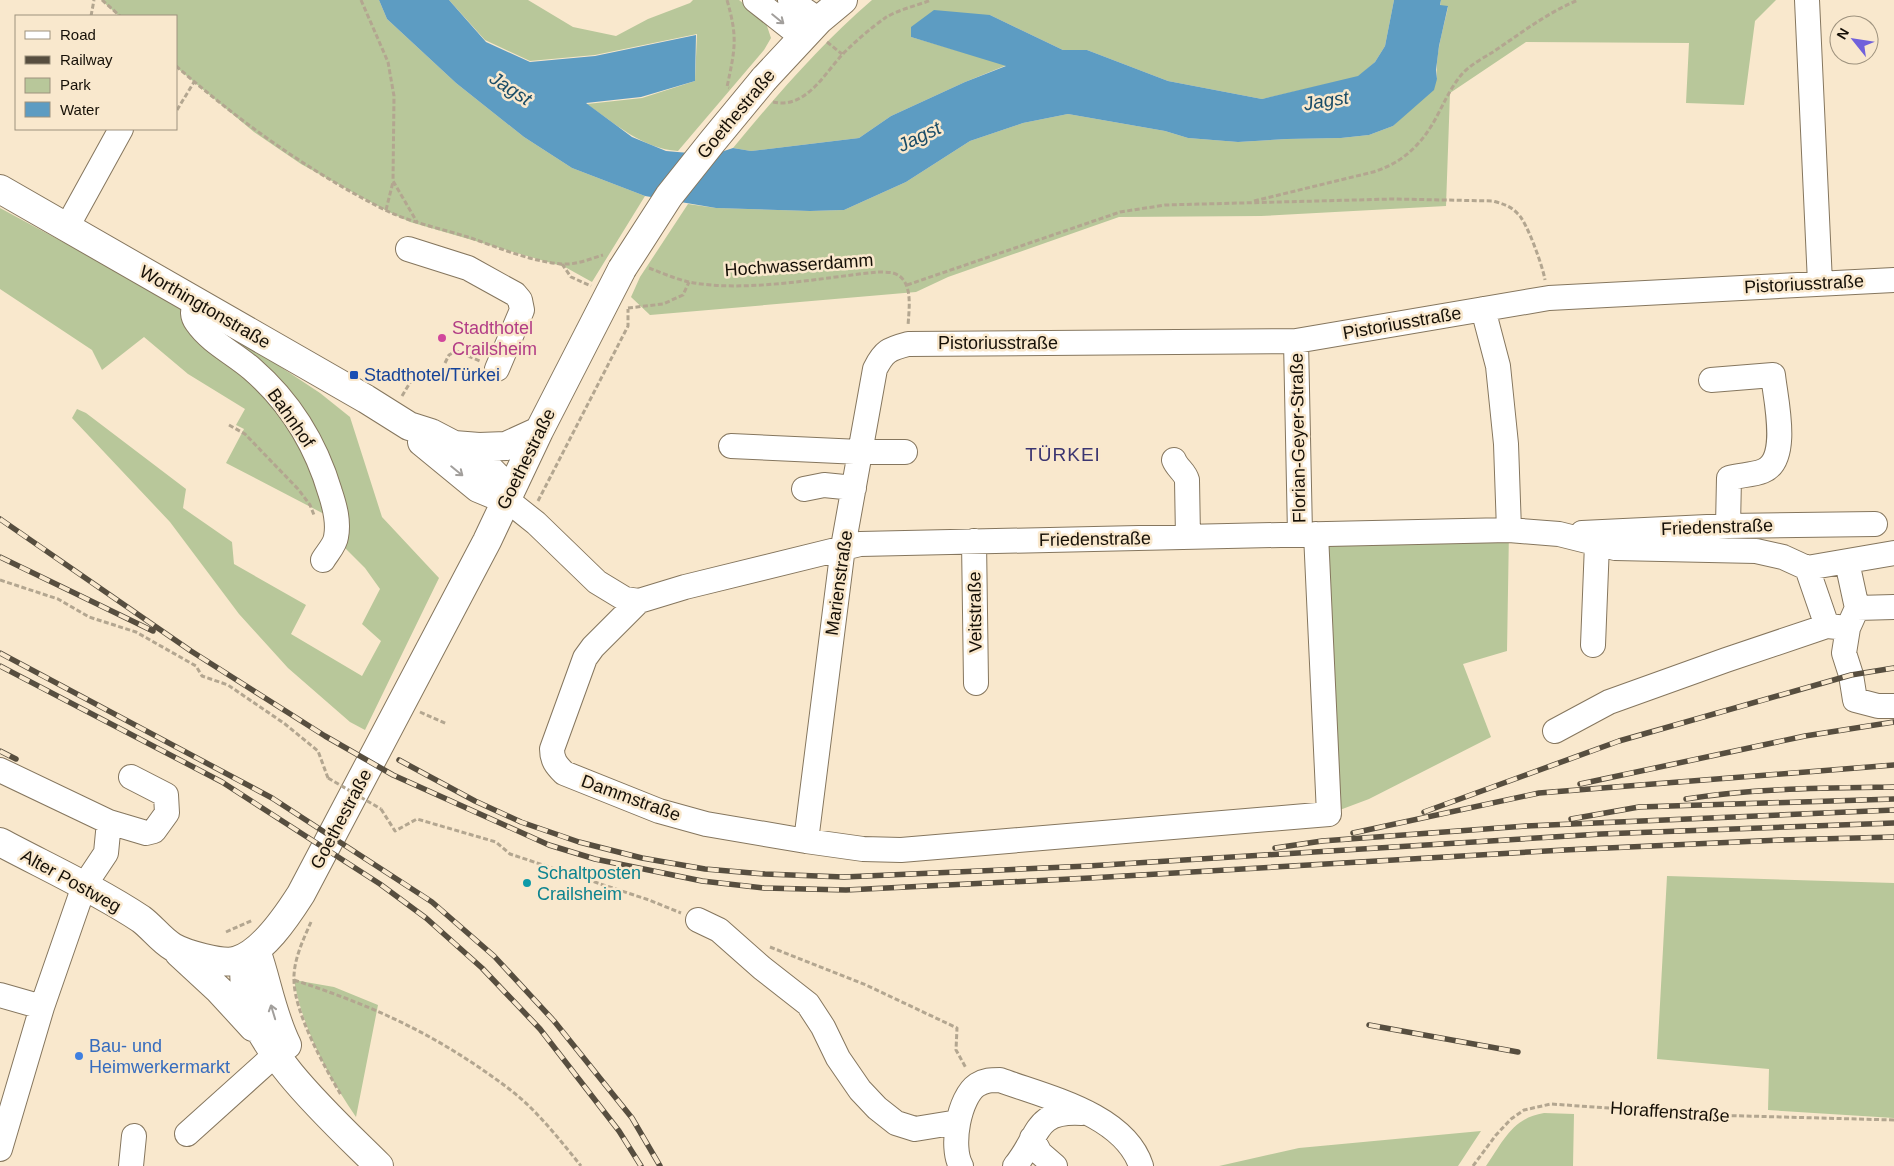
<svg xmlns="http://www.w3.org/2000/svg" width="1894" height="1166" viewBox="0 0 1894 1166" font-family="Arial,sans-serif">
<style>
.green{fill:#b8c79a}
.water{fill:#5d9cc2}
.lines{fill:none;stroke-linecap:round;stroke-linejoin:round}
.minor-casing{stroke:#85765e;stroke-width:26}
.major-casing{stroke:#85765e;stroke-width:30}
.path{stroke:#b3a690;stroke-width:3;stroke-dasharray:5 2.5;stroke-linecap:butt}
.minor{stroke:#fff;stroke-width:24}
.major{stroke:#fff;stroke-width:28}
.rail-casing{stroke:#574e3f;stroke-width:5.5}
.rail{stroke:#f9e8cd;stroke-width:4;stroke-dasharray:11;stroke-linecap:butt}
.major-bridge-casing{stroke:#85765e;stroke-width:30;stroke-linecap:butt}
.path-bridge{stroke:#b3a690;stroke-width:3;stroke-dasharray:5 2.5;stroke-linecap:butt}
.major-bridge{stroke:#fff;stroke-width:28}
.oneway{stroke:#a29f9c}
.hotel-dot{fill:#d1479c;stroke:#f9e8cd;stroke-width:2}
.transit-dot{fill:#1a4fb4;stroke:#f9e8cd;stroke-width:2}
.culture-dot{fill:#0f9aa8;stroke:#f9e8cd;stroke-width:2}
.shop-dot{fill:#3f7fe0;stroke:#f9e8cd;stroke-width:2}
.labels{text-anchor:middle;stroke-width:5;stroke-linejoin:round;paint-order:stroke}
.street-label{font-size:18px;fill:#161007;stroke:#f9e8cd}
.hotel-label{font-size:18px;fill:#b23c85;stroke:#f9e8cd;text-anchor:start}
.transit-label{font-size:18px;fill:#164399;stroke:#f9e8cd;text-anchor:start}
.culture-label{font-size:18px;fill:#0d838f;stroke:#f9e8cd;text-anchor:start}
.shop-label{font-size:18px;fill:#366cbe;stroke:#f9e8cd;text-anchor:start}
.water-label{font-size:19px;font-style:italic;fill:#1a4c67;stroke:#f9e8cd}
.neighbourhood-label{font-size:19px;letter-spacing:1px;fill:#3b3571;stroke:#f9e8cd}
</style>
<rect width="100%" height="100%" fill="#f9e8cd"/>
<path class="green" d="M101,0H379L387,19L456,83L524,137L572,168L645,196L592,282L565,267L410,222L385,210L301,164L254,132L176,67V16H119Z
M449,0H528L573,27L616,36L648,19L690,3L693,0H739L765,20L771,38L764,50L678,151C643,149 614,123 587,104L642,98L695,81L697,34L595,55L530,61L485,40Z
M872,0H1394L1385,46L1375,62L1358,77L1262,99L1168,81L1087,50H1063L990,15L911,37L1007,65L965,82L891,116L859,138L751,151L733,148C776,96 821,44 872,0Z
M1441,0H1776L1755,21L1744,105L1686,103L1689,43L1526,42L1450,93L1446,206L1261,216L1119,217L948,277L916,292L650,315L631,297L640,277L688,204L716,208L810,211L844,210L906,182L970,141L1023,123L1068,114L1165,131L1188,138L1238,142L1287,139L1341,138L1369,135L1393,126L1437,79C1435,55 1443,30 1448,7L1440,6Z
M0,208L176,303L204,316L320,393L350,417L382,517L439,578L365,730L350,722L288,668L239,614L170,522L72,418L77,409L86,413L186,489L183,508L232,542L234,564L306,605L291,634L362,676L381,641L362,624L380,589L365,568L341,544L326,515L226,463L244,429L236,425L245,409L188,374L144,337L102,370L92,350L0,289Z
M1509,530L1507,651L1463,664L1491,737L1369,799L1329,814L1316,534Z
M1667,876L1894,883V1118L1768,1110L1769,1069L1657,1059Z
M294,980L334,987L378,1005L356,1117C328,1076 303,1030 294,980Z
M1544,1113L1574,1114L1573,1166H1486C1503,1142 1512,1118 1544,1113Z
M1481,1131L1458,1166H1219L1299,1148Z"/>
<path class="water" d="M379,0H449L486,42L530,62L595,56L696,35L695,81L641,97L586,103L632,137L666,151L712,155L733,148L751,151L859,138L891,116L965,82L1006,66L911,37V27L934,10L990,15L1063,50H1087L1168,81L1262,99L1358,76L1375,62L1385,46L1394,0H1441L1440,5L1448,6L1439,46L1436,70L1437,79L1434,90L1393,126L1369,135L1341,138L1287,139L1238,142L1188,138L1165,131L1068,114L1023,123L970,141L906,182L844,210L810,211L716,208L645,196L572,168L524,137L456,83L387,19Z"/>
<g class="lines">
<defs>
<path id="minor" d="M755,0L802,37
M790,0L819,20
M1807,0L1820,283
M67,227L121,129
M408,249L468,268L515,294L520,300L522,310L497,369
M195,302C193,310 191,315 197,323C210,342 235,354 252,369C290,402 316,445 330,492C335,507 339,522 336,537C335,545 327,553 323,560
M1483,309L1498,366L1506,444L1509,530
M1296,341L1300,534
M1711,380L1773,375C1775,397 1791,460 1763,471C1753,475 1740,475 1729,478L1728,526
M731,446L860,452H905
M1174,460C1177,468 1185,472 1187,480L1188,537
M804,489L824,485L854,488
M507,500L536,523L597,582L625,599L639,601L685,587L860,544L1509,530L1559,534L1615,548L1756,551L1783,557L1807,568L1894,553
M1582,533L1728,526L1875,524
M974,541L976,683
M1847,562L1857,608L1848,628L1844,653L1851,675L1855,700L1878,706H1894
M1807,568L1827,626
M639,601L593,647L585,658L552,749C552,760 556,765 564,773L659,811L706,824L806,841L863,849L901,850L1329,814L1316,534
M1857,608L1894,607
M1593,645L1597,544
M1555,731L1609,702L1726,660L1827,626L1848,628
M0,770L109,822L106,853L84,886L42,1007L0,1149
M109,822L146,833L154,831L167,813L166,795L131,777
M806,841L843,547L875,369C884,351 889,349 908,344L1296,341L1549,298L1894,280
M698,920L719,930L762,968L808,1004L823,1027L838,1058L860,1090L877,1108L896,1123L915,1129L958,1122
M0,995L42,1007
M187,1134L287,1044
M1032,1138L1040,1153L1055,1166
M131,1166L134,1136
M961,1166C950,1147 959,1097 977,1085C985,1080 991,1080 1000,1080C1046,1097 1124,1114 1141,1166
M1015,1166C1040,1136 1033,1110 1082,1113"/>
<path id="major" d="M764,79L819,20L843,0
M0,189L366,399L409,426L431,433L454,445L492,472L501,481L507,500
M422,442L478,488L507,500
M454,445L479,447L506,446L539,431
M0,842C47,867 97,890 141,919C152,927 161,940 173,947C185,954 221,964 235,961C262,954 287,916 301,894L487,541L539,431L622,269
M256,950C252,956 247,963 245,970C243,977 245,985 246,993C257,1053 336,1123 379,1166
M256,950C267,981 272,1015 287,1045
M179,953L219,990L253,1027"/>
</defs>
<use href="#minor" class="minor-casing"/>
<use href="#major" class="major-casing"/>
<path class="path" d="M102,0L120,16
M361,0L388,62L394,96L393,181L417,222
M727,0C738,38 735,49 727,87L729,88
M91,16L94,0
M827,42L842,54
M176,66C240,122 310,172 385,210C412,223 443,229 471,238C499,248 533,262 562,264C576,265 590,259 603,255
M773,102C805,109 823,76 841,56C851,45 872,27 885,18C897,10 916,6 931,0
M177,110L194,82
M1254,201L1373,172C1403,163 1423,143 1437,116C1445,101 1451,87 1462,74C1470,65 1483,58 1493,52C1521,33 1547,13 1578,0
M386,210L393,182
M562,264L571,277L591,286
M649,268C662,273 676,279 689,282C744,293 820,278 877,272C882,272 888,272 893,273C914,279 909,308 908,326
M907,285L1120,212L1165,205L1393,199L1493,201C1503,204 1511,206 1518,214C1527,222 1543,267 1545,280
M628,308L663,304L683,295L689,282
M445,363L449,355L456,351L480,361
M402,396L411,381
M229,425L245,434L298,489L310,505L314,515
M538,501L628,326V309
M0,580L58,599L89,617L136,632L196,666L202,676L228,685L285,724L318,751L328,778
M420,712L447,724
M381,809L395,831L417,819L496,842L510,854L649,900L681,913
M311,922C303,940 293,961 294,981C295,1014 324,1066 341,1095
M226,932L253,920
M770,947L866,985L957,1028L956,1050L966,1068
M294,980C361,1002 418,1026 477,1066C496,1079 515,1092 531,1108C549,1126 565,1146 581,1166
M1473,1166L1496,1135L1511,1119L1524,1110L1551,1104L1708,1115L1894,1120"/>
<use href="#minor" class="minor"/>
<use href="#major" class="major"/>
<defs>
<path id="rail" d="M0,519L191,651L325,736L393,775L549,845L595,859L702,881L764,888L846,890L1090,878L1564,850L1781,840L1894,837
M0,557L153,631
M0,653L272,798L432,902L494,956L554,1021L632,1118L660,1166
M0,666L222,782L380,884L426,918L482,968L540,1029L619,1131L641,1166
M0,751L16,759
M399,760L475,801L521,822L579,842L642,858L705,869L765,874L844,877L1088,866L1601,834L1894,823
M1580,784L1805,736L1894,722
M1686,799C1755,788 1824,788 1894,787
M1424,812L1619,741L1851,675L1894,668
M1571,819L1639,807L1894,799
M1353,833L1539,793L1894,765
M1275,848L1322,841L1526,826L1894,810
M1369,1025L1518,1052"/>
</defs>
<use href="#rail" class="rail-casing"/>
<use href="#rail" class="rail"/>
<defs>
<path id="major-bridge" d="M622,269L669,196L712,142L764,79"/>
</defs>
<use href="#major-bridge" class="major-bridge-casing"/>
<path class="path-bridge" d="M328,778L381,809"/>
<use href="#major-bridge" class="major-bridge"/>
</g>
<defs><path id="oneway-shaft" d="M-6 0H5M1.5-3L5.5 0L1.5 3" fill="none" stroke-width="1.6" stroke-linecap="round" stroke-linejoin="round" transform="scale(1.25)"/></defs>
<g class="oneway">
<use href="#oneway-shaft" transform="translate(778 19) rotate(39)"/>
<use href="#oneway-shaft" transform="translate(457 471) rotate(39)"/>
<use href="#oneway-shaft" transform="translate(273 1012) rotate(-107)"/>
</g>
<circle class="hotel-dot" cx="442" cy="338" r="5"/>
<rect class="transit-dot" x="349" y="370" width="10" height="10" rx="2.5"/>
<circle class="culture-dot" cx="527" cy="883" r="5"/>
<circle class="shop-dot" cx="79" cy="1056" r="5"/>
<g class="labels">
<g class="street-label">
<text transform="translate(736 114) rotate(-50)" y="6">Goethestraße</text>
<text transform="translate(799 265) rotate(-4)" y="6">Hochwasserdamm</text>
<text transform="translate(1804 284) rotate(-3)" y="6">Pistoriusstraße</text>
<text transform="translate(205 307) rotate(30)" y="6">Worthingtonstraße</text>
<text transform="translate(1402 323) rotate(-10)" y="6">Pistoriusstraße</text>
<text x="998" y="349">Pistoriusstraße</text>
<text transform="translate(291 418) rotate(55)" y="6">Bahnhof</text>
<text transform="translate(1298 438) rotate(-91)" y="6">Florian-Geyer-Straße</text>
<text transform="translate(526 459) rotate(-64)" y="6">Goethestraße</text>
<text transform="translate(1717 527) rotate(-2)" y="6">Friedenstraße</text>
<text transform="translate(1095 539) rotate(-1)" y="6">Friedenstraße</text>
<text transform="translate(839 583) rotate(-82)" y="6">Marienstraße</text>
<text transform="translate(975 612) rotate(-91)" y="6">Veitstraße</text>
<text transform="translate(631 798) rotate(20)" y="6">Dammstraße</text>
<text transform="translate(341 819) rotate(-62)" y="6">Goethestraße</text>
<text transform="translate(71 881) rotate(29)" y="6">Alter Postweg</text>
<text transform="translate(1670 1112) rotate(4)" y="6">Horaffenstraße</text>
</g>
<g class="hotel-label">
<text x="452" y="334">Stadthotel<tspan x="452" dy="21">Crailsheim</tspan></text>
</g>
<g class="transit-label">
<text x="364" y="381">Stadthotel/Türkei</text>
</g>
<g class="culture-label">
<text x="537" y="879">Schaltposten<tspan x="537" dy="21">Crailsheim</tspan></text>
</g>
<g class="shop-label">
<text x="89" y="1052">Bau- und<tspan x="89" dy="21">Heimwerkermarkt</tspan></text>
</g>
<g class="water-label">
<text transform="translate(511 88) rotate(33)" y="7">Jagst</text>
<text transform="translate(1326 100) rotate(-9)" y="7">Jagst</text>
<text transform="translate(919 136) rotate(-26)" y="7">Jagst</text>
</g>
<g class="neighbourhood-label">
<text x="1063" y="461">TÜRKEI</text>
</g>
</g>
<rect x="15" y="15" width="162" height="115" fill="#f9e8cd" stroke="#9e927e"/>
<rect x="25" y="31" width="25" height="8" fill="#ffffff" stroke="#9e927e"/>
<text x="60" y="40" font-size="15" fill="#161007">Road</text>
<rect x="25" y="56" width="25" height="8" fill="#574e3f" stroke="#9e927e"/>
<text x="60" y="65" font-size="15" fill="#161007">Railway</text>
<rect x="25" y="78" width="25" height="15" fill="#b8c79a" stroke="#9e927e"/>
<text x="60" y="90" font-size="15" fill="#161007">Park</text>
<rect x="25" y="102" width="25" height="15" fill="#5d9cc2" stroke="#9e927e"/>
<text x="60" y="115" font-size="15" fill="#161007">Water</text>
<g transform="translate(1854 40) rotate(300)"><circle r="24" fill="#f9e8cd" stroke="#9e927e"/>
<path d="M0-4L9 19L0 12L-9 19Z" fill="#7161db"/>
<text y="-8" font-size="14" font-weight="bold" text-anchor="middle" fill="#161007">N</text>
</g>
</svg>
